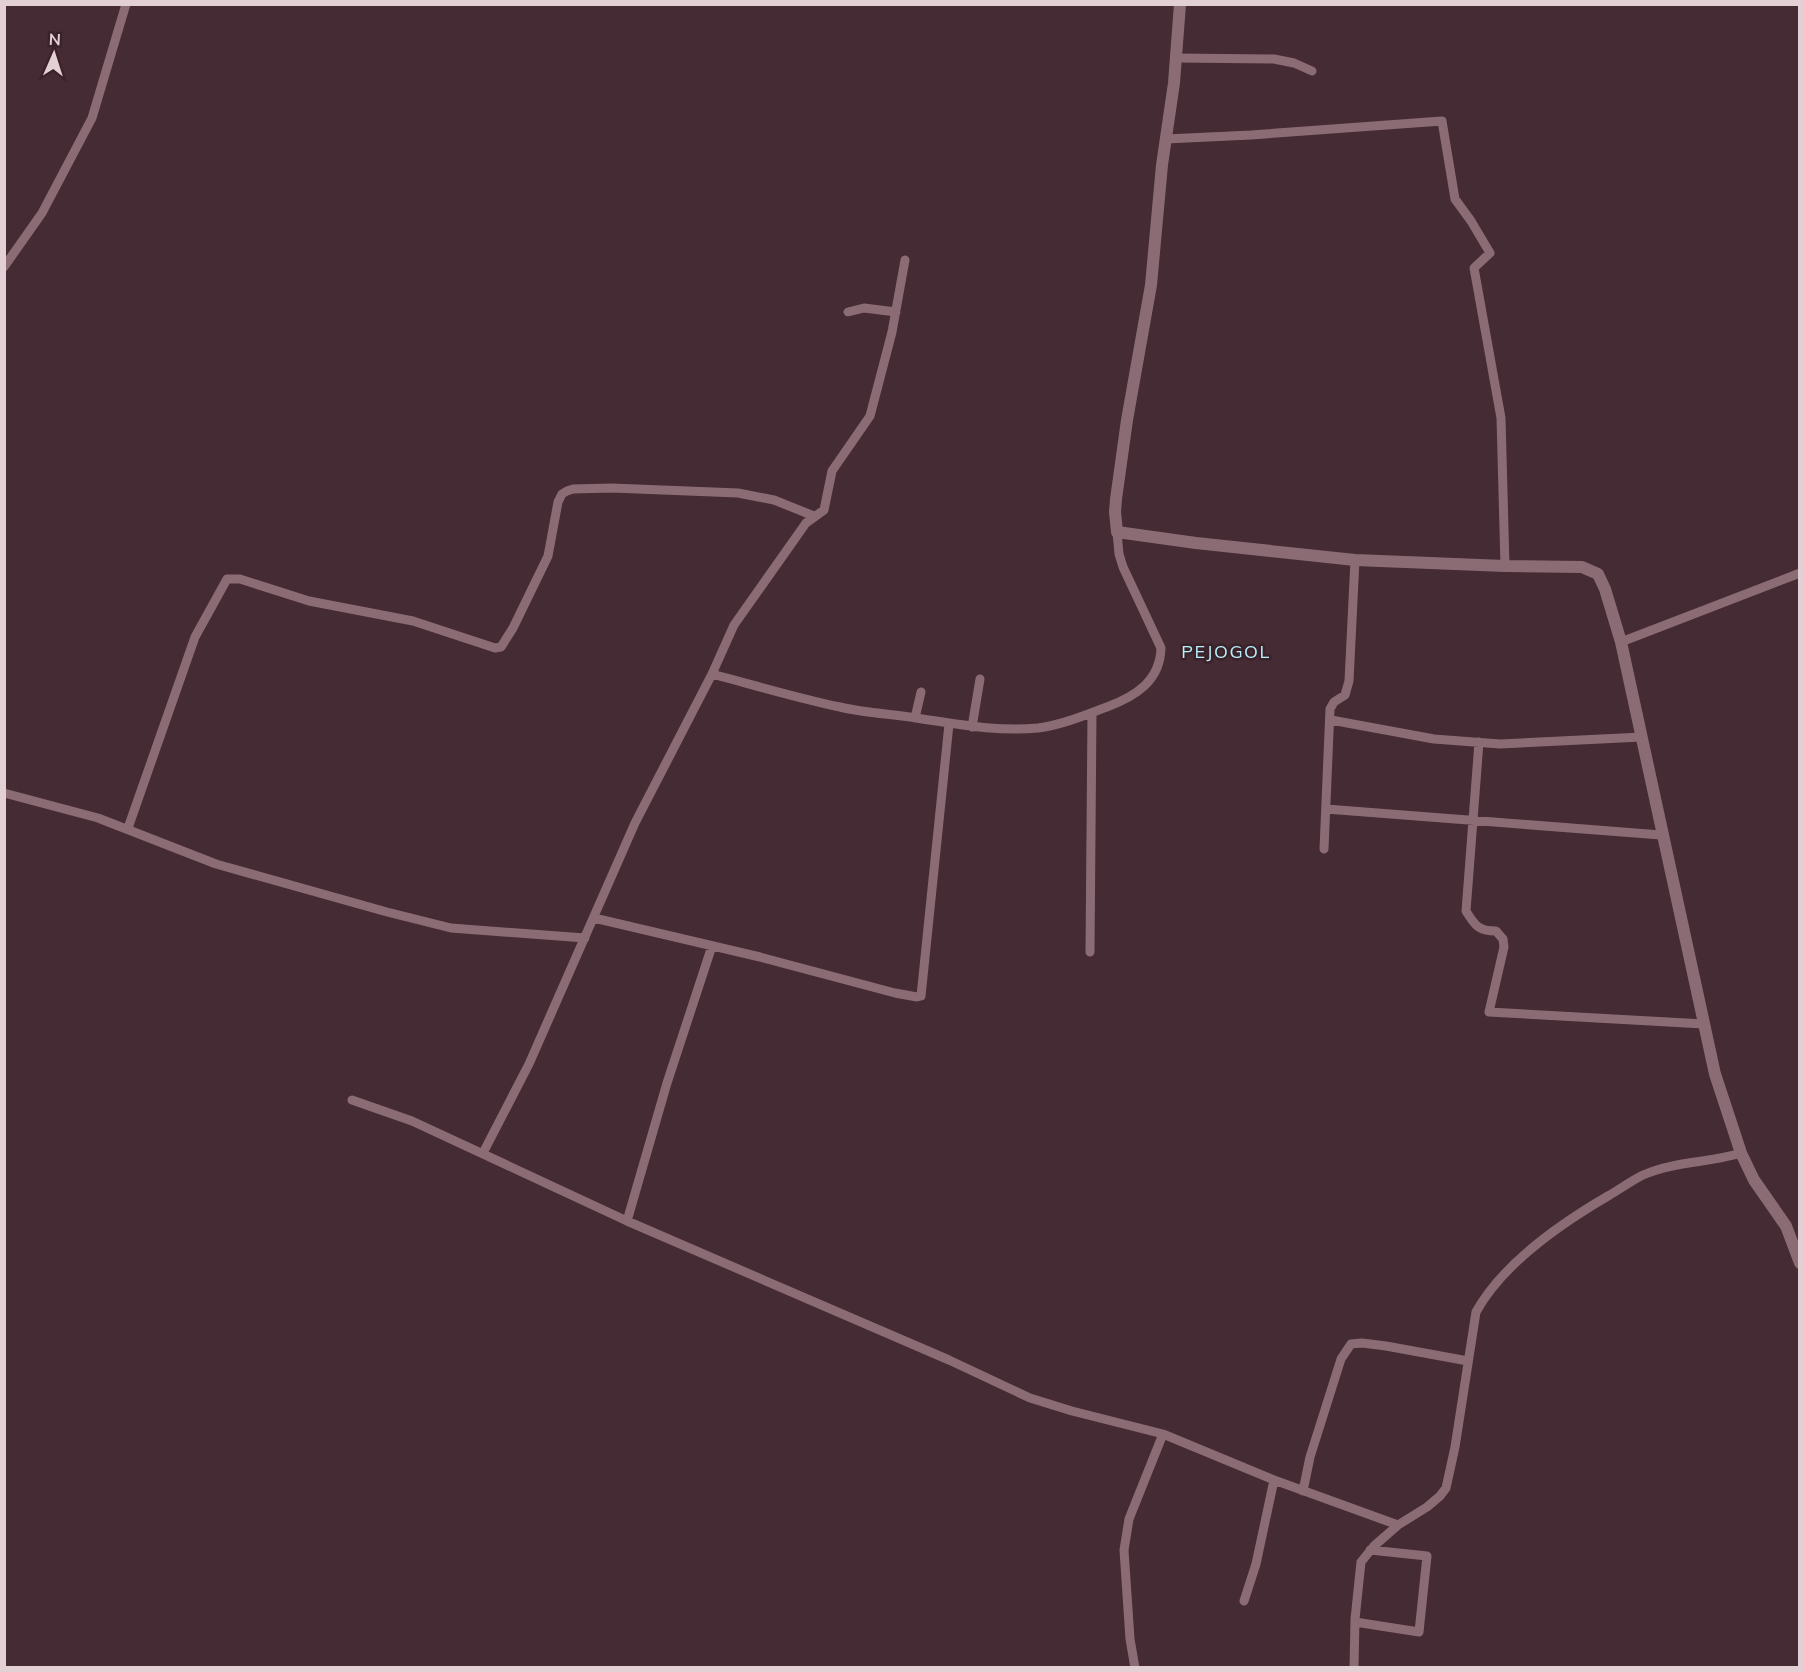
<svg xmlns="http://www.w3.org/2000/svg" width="1804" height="1672" viewBox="0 0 1804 1672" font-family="Mulish,sans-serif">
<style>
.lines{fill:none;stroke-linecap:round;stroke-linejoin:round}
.minor{stroke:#8b6c75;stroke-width:9}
.tertiary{stroke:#8b6c75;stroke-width:12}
.labels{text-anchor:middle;stroke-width:5;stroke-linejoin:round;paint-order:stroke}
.quarter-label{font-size:18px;letter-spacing:1.5px;fill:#b6effa;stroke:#3b2129}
</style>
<rect width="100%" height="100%" fill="#452b33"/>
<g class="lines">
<path class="minor" d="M1176,58L1274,59L1294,63L1312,71
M1166,139L1251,135L1442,121L1455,199L1471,221L1490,253L1474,268L1501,418L1505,566
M4,267L42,213L92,118L126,4
M848,312L864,308L896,312
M1621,642L1800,573
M712,674C754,685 797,698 840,707C865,713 891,714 916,718C957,724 997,732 1038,728C1062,725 1085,715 1107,707C1136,696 1160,681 1161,648L1123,567L1119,554L1117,532
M915,718L921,692
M1331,720L1434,739L1500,744L1642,737
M972,727L980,679
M1479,742L1466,911C1475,926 1479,931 1496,931L1503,939L1504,947L1489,1012L1704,1024
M4,793L98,818L216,864L387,912L451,928L585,938
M1326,809L1661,835
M128,828L195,637L227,579H240L309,601L413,621L495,648L501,647L513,628L548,556L558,502L562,494L567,491L573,489L612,488L738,493L774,500L814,516
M1324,849L1330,709L1334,702L1345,695L1349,681L1355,560
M594,918L760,957L895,993L917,997L921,996L949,724
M1090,952L1092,713
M352,1100L412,1121L627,1221L949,1360L1030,1398L1072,1411L1163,1434L1274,1480L1398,1525
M483,1153L529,1064L635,823L712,674L734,625L806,523L824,510L832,471L870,416L892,332L905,260
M627,1221L667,1083L712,946
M1303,1491L1310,1457L1341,1359L1351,1344L1362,1343L1386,1346L1468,1361
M1244,1601L1256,1564L1274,1480
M1355,1622L1419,1632L1427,1556L1370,1550
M1135,1668L1130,1639L1124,1550L1129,1519L1163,1434
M1354,1668L1355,1619L1361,1562L1374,1546L1398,1525L1427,1507L1440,1496L1446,1488L1455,1447L1476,1312C1503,1263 1560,1224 1608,1196C1620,1189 1631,1181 1643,1175C1675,1161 1709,1163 1741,1153"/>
<path class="tertiary" d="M1180,4L1174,83L1162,165L1151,285L1127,420L1116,499L1115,512L1117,532L1196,543L1355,560L1505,566L1582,567L1598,574L1605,589L1621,642L1715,1074L1741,1153L1754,1180L1786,1226L1800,1263"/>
</g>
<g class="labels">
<g class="quarter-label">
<text x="1226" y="658">PEJOGOL</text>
</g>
</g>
<rect width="1804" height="1672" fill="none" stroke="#e2d0d5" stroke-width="12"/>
<g transform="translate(54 54) rotate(3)" stroke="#3b2129" stroke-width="4.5" paint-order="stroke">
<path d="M0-4.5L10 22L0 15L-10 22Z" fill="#e2d0d5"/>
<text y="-9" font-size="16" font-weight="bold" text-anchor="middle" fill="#e2d0d5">N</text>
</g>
</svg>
